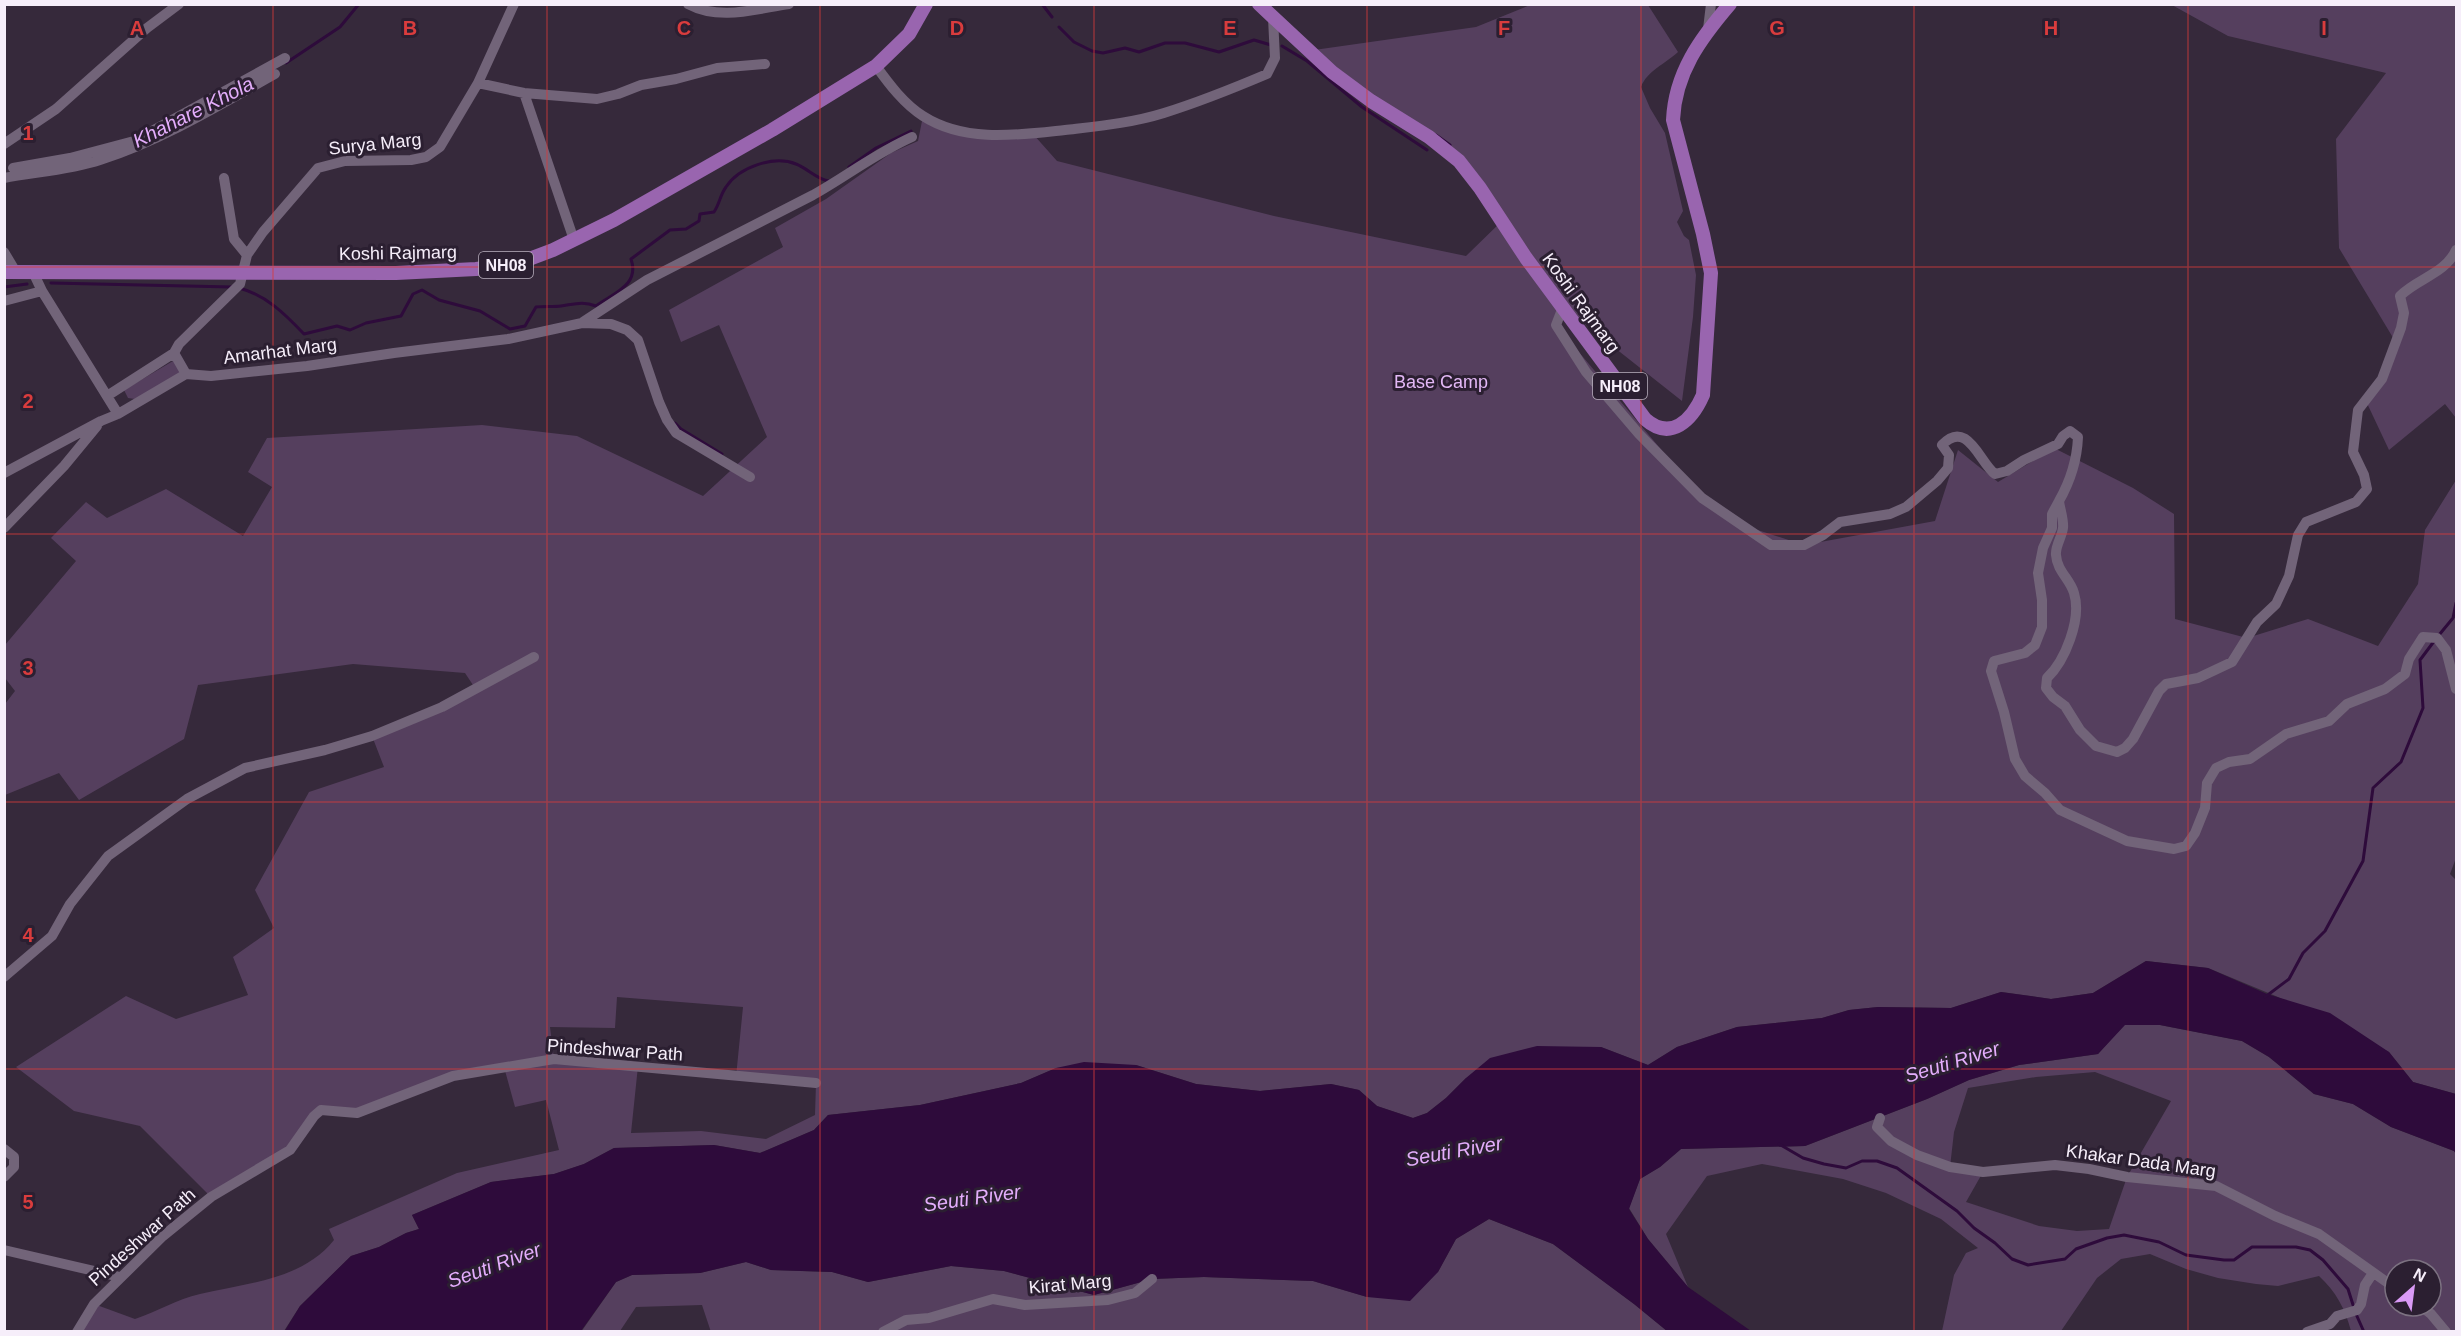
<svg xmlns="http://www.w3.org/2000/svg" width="2461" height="1336" viewBox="0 0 2461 1336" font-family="Helvetica,sans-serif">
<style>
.green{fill:#553f5e;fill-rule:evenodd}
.water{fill:#2e0b3b}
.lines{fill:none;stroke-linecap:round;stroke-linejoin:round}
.stream{stroke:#2e0b3b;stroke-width:3}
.minor{stroke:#726479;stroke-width:10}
.major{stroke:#9965af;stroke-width:14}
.grid{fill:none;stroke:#d93c3d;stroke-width:1.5;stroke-opacity:0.55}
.labels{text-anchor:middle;stroke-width:6;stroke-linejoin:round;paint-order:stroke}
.shield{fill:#2b1f31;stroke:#b9b0be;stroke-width:1.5}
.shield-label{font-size:16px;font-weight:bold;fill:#f6eefa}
.street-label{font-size:18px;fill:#f6eefa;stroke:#2b1f31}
.park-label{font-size:18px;fill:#e3b8f6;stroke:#2b1f31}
.water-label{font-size:20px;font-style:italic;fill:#e3adfb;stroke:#2b1f31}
.grid-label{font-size:20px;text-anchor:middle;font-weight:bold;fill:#d93c3d;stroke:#2b1f31;stroke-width:6;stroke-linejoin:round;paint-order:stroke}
</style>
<rect width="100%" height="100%" fill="#36293b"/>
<path class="green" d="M1530,5H1648L1678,52C1665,64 1647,71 1641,87L1650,108L1665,133L1683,211L1677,222L1684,236L1689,240L1696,275L1693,317L1682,401L1563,307L1556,325L1702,498L1739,524L1804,545L1935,521L1958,450L1998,482L2054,448L2133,488L2174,514L2175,619L2247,638L2308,619L2378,646L2418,584L2425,530L2456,480V603L2453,618H2456V858L2450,874L2456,880V1094L2413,1082L2389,1052L2278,997L2208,968L2146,961L2093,993L2051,999L2001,992L1951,1008L1878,1007L1849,1010L1822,1018L1737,1027L1677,1047L1648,1065L1601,1047L1466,1078L1446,1098L1427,1113L1413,1118L1377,1106L1359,1090L1331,1084L1260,1091L1196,1084L1136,1065L1056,1068L1021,1083L920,1105L828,1115L814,1130L760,1153L714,1145L614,1148L584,1164L554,1174L491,1182L412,1215L419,1229L406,1233L379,1247L351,1256L300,1306L284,1331H77L94,1304L135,1319C157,1312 177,1299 200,1294C247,1283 302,1280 334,1240L329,1229L457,1173L559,1150L546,1100L515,1107L504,1067L453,1076L357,1113L321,1110L290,1150L211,1197L140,1126L74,1111L16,1067L126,996L176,1019L248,995L233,957L274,928L255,890L309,792L384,767L372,736L475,688L465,673L353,664L198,685L184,739L79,800L59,773L5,795V704L15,691L5,678V645L76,561L51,538L86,502L107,518L166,489L243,536L272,487L248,472L267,438L482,425L577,436L703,496L767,437L719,325L681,342L669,310L783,247L775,228L826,199L891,153L918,141L923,116L950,128L1033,134L1057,161L1274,216L1466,256L1505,218L1461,156L1445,140L1373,95L1314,50L1476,27ZM617,997L743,1007L736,1077L816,1083L815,1115L766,1139L701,1131L631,1133L638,1066L554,1059L550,1027L615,1028Z
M2172,5H2456V418L2445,404L2389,450L2365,399L2382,379L2395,341L2339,248L2336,139L2386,73L2228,36Z
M173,361L183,372L135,399L128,398L124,390Z
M2124,1025H2160L2242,1041L2269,1057L2314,1094L2353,1104L2391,1127L2454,1151L2456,1154V1331H2351C2345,1308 2336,1292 2319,1276L2278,1286L2256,1284L2218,1278L2186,1269L2150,1254L2121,1259L2097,1278L2061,1331H1942L1954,1275L1966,1253L1978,1248L1941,1219L1886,1193L1843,1179L1762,1164L1707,1176L1666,1234L1688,1287L1648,1239L1629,1208L1640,1179L1660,1167L1681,1149L1805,1146L1927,1099L1969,1080L2019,1065L2098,1054ZM2095,1072L2171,1101L2127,1177L2109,1229L2077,1231L2039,1226L1966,1202L1983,1172L1950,1167L1954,1132L1968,1088L2036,1077ZM2395,1270H2431V1306H2395Z
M1489,1219L1553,1244L1634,1304L1667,1331L711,1332L702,1305L636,1307L620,1331L581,1332L616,1282L632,1275L700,1273L746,1262L771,1270L832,1272L868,1282L951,1266L1004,1271L1094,1295L1152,1279L1204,1277L1313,1281L1367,1297L1438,1272L1456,1239Z"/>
<path class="water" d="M2146,961L2208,968L2267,994L2330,1013L2389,1052L2413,1082L2456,1094V1154L2454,1151L2391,1127L2353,1104L2314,1094L2269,1057L2242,1041L2160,1025H2125L2098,1054L2019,1065L1969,1080L1927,1099L1805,1146L1681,1149L1660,1167L1640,1179L1629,1209L1648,1239L1688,1287L1751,1331H1667L1634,1304L1553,1244L1489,1219L1456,1239L1438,1272L1410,1301L1367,1297L1313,1281L1204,1277L1152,1279L1094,1295L1004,1271L951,1266L868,1282L832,1272L771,1270L746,1262L700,1273L632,1275L616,1282L581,1331L284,1332L300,1306L351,1256L379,1247L406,1233L419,1229L412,1215L491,1182L554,1174L584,1164L614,1148L714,1145L760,1153L814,1130L828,1115L920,1105L1021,1083L1056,1068L1084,1062L1136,1065L1196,1084L1260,1091L1331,1084L1359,1090L1377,1106L1413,1118L1427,1113L1446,1098L1466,1078L1490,1058L1537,1046L1601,1047L1648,1065L1677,1047L1737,1027L1822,1018L1849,1010L1878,1007L1951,1008L2001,992L2051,999L2093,993Z"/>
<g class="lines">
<path class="stream" d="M1042,4L1052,17
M1059,27L1074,42L1092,51L1103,53L1125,48L1139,52L1165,43H1185L1219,52L1254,40L1271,45
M1282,46L1307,61L1362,107L1427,150
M286,63L340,27L359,4
M1436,135L1450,145
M849,167L876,148L911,131
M51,283L232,287
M4,287L27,284
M239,288C266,295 285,314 304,334L337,326L350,330L366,323L401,316L413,294L422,290L439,300L480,311L510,329L525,326L536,307C544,306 553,307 561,306C575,304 583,301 596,306C614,293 640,285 631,259L670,230L686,229L699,221L700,214L714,212C720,203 720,195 726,187C739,167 774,155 796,164C807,168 818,180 829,181
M675,423L681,429L722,454
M2439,635L2453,618L2456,603
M2265,997L2289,979L2303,953L2325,931L2363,861L2373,788L2401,762L2423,708L2420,660L2435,640
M1779,1144L1803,1158L1824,1164L1846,1168L1862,1161H1877L1897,1168L1957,1211L1974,1228L1995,1243L2012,1259L2028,1265L2065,1259L2076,1249L2107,1238L2124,1235L2159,1242L2186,1255L2224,1260H2234L2252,1247H2296L2310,1250L2323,1260L2348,1289L2354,1308
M2356,1314L2364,1332"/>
<path class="minor" d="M688,4C720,21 755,9 789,4
M1708,29L1711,4
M876,66C889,84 904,104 923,116C965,143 1018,135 1065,130C1099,126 1132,123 1164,113C1199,102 1234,88 1267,74L1275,58L1273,18
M478,83L524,93L597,99L618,94L641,85L676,79L717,68L765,64
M524,93L574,240
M4,144L56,109L147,28L179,4
M13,168L70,158L134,141L285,58
M4,178C36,172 70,170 100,160C162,140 218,106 275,74
M224,178L234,239L247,255
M4,252L16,272
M33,272L42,291L118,414
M4,301L42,291
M1563,307L1556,325L1586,372L1639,434L1702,498L1771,545H1804L1823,535L1840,522L1890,514L1906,507L1937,481L1948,468L1949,455L1942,445C1967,418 1980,463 1995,474L2007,471L2024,460L2058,444L2063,436L2070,431L2078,437C2077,461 2071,480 2059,501C2060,509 2064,520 2063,528C2062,537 2055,546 2056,555C2057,571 2070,579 2074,593C2082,619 2065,661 2047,678L2046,688L2053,697L2065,706L2080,730L2096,746L2117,752L2125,748L2133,739L2159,691L2166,684L2198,678L2232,662L2257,622L2276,604L2289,576L2298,535L2306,522L2356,502L2367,489L2364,475L2353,452L2358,410L2382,379L2401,328L2404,313L2400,296C2418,278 2445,274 2456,250
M583,322L647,280L813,195C847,176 876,153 912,137
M186,374L174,353L179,344L240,284L247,255L263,232L318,168L345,161L411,160L426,157L440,147L478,83L514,4
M107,396L174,353
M4,473L101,421L118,414L186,374L211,376L307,366L394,353L508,339L582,323L611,324L627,330L638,340L659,402L667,420L676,433L750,477
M2059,501L2052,514V528L2043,548L2038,573L2042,600V627L2035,645L2025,653L1994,661L1991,671L2004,712L2015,759L2025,776L2045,793L2060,810L2127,841L2174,849L2186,846L2195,833L2205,808L2207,783L2216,768L2229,762L2250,759L2286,734L2329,721L2347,704L2385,689L2405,674L2409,659L2423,637L2437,638L2446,650L2456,689
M4,528L64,466L97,426
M4,977L52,936L70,904L108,856L187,799L245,768L325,750L372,736L442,707L534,657
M1880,1118L1877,1127L1891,1141L1917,1155L1950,1167L1983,1172L2055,1165L2089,1169L2127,1177L2216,1186L2275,1216L2319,1234L2395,1288
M4,1149L14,1157V1167L4,1177
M4,1250L120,1277
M2421,1306L2431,1314L2446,1332
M77,1332L94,1304L163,1236L211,1197L290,1150L314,1116L321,1110L357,1113L453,1076L554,1059L816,1083
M883,1332L906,1320L929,1318L993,1299L1025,1305L1108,1300L1135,1293L1152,1279
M2307,1332L2330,1324L2337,1316L2357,1310L2361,1304L2365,1285L2373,1273"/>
<path class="major" d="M1259,4L1332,72L1371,101L1429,137L1459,161L1480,188L1526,258L1645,419C1671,442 1692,420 1703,395L1711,273L1703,234L1673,120C1675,73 1700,39 1730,4
M4,272L396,273L476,269L516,264L553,250L614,220L772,130L876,66L909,34L926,4"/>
</g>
<path class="grid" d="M273,4V1332M547,4V1332M820,4V1332M1094,4V1332M1367,4V1332M1641,4V1332M1914,4V1332M2188,4V1332M4,267H2456M4,534H2456M4,802H2456M4,1069H2456"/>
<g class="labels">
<g class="shield">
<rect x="479" y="252" width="54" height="26" rx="4.5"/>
<rect x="1593" y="373" width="54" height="26" rx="4.5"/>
</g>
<g class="shield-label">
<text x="506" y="271">NH08</text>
<text x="1620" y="392">NH08</text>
</g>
<g class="street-label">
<text transform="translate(375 144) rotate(-6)" y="6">Surya Marg</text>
<text transform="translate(398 253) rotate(-1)" y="6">Koshi Rajmarg</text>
<text transform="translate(1581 303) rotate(54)" y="6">Koshi Rajmarg</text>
<text transform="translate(280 351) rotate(-7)" y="6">Amarhat Marg</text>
<text transform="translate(615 1050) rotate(4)" y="6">Pindeshwar Path</text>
<text transform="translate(2141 1161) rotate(8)" y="6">Khakar Dada Marg</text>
<text transform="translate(142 1237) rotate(-42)" y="6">Pindeshwar Path</text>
<text transform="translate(1070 1284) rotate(-5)" y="6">Kirat Marg</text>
</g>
<g class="park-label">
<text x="1441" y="388">Base Camp</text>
</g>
<g class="water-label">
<text transform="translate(193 112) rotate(-27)" y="7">Khahare Khola</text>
<text transform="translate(1952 1062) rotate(-17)" y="7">Seuti River</text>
<text transform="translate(1454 1151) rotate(-10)" y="7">Seuti River</text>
<text transform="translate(972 1198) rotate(-8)" y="7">Seuti River</text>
<text transform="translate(494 1265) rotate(-20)" y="7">Seuti River</text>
</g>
</g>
<g class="grid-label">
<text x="137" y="35">A</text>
<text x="410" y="35">B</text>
<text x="684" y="35">C</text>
<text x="957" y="35">D</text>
<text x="1230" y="35">E</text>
<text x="1504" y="35">F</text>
<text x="1777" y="35">G</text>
<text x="2051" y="35">H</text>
<text x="2324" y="35">I</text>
<text x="28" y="140">1</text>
<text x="28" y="408">2</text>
<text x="28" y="675">3</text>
<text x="28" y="942">4</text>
<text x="28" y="1209">5</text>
</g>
<rect width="2461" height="1336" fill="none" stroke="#f6eefa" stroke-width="12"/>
<g transform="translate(2413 1288) rotate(28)"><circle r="28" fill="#2b1f31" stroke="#7c7281" stroke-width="1.5"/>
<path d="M0-4.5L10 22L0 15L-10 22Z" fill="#da9af6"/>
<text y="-9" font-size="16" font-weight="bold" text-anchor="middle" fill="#f6eefa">N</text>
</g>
</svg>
